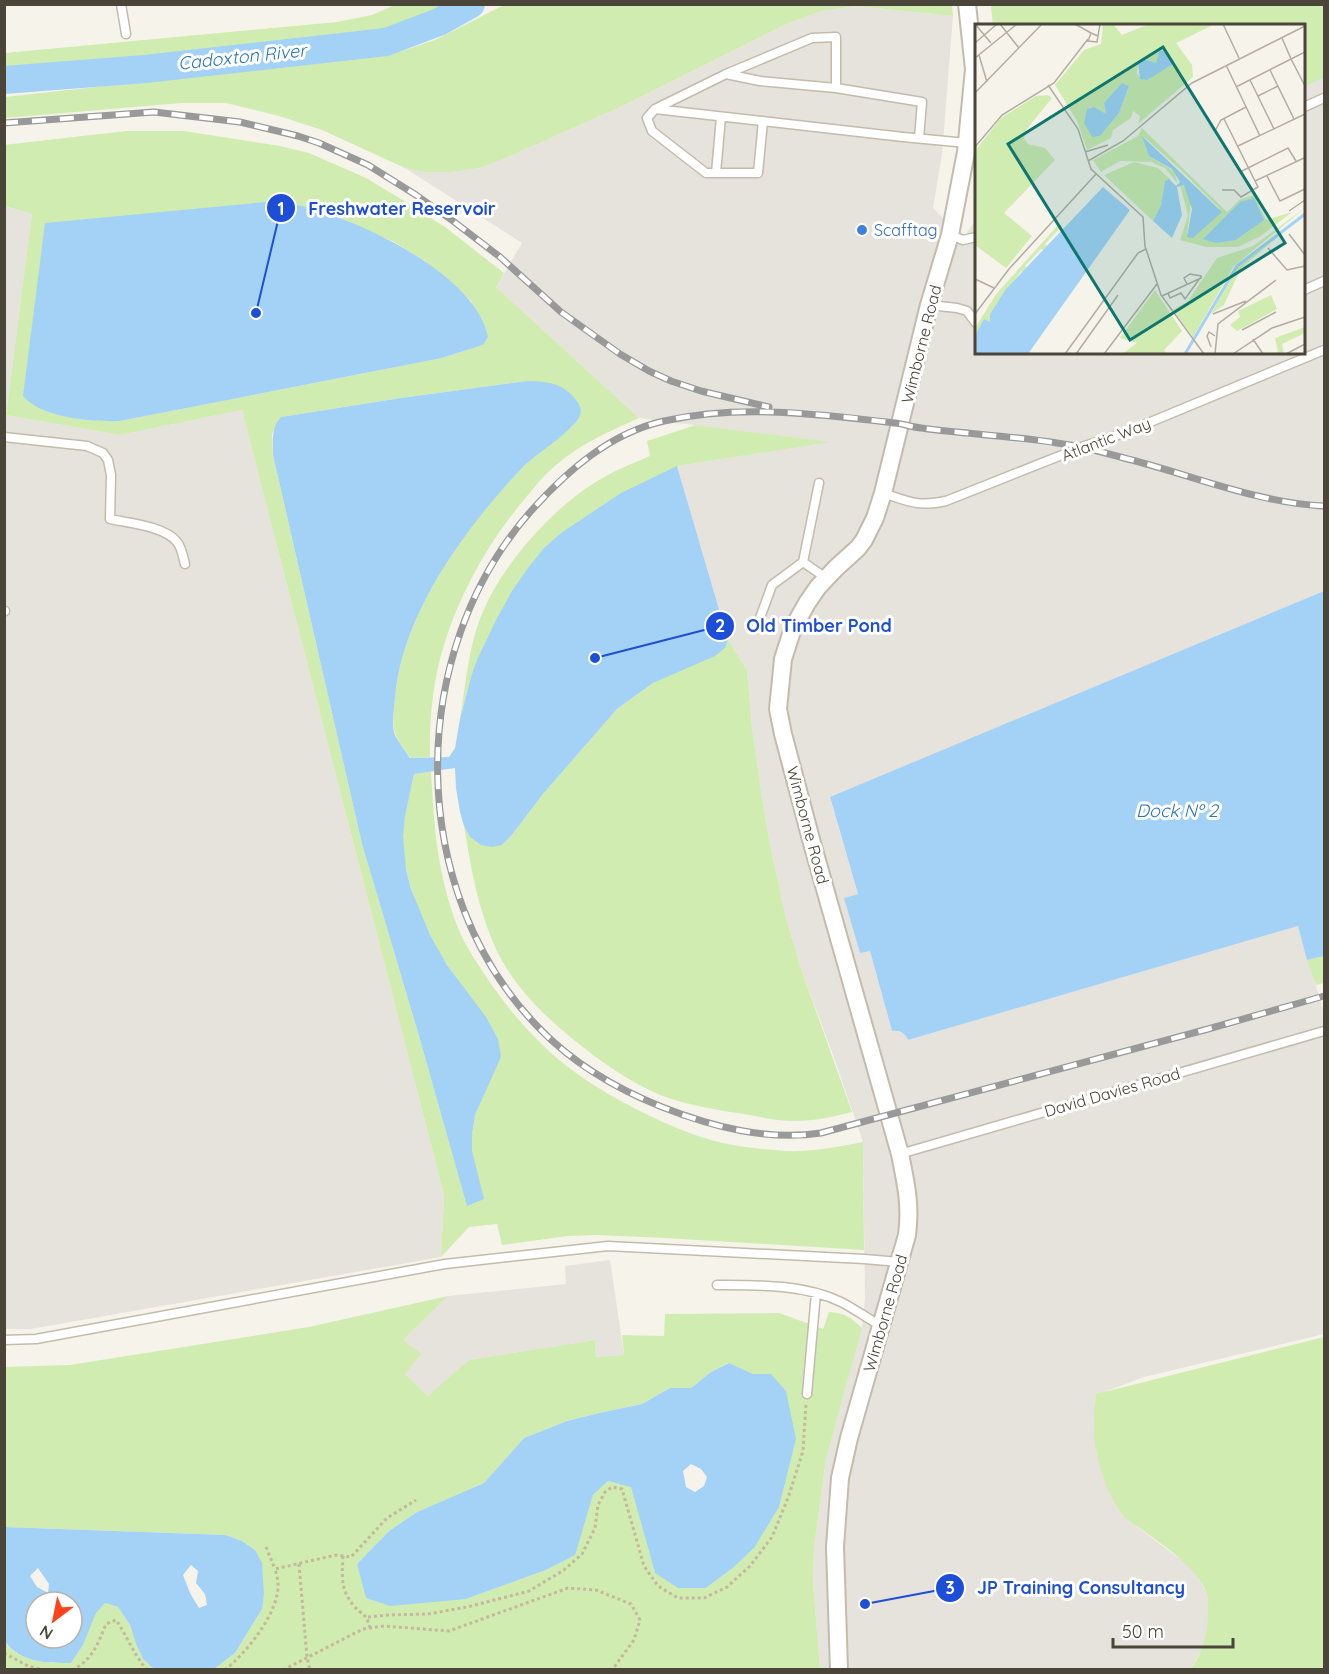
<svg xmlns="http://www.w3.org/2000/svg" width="1329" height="1674" viewBox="0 0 1329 1674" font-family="Quicksand,sans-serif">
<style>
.industrial{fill:#e6e2dc}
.green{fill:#d0ecb1;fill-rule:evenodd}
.water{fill:#a4d2f6;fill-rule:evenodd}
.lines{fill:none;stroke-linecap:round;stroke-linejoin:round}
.river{stroke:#a4d2f6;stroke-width:28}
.lane-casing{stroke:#c3bcac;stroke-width:11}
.street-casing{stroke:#c3bcac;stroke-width:20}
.path{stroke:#c5b89c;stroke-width:3;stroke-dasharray:3 3;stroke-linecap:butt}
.lane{stroke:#fff;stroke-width:8}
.street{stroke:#fff;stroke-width:16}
.rail-casing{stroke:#999;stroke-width:7}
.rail{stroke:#fff;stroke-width:4.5;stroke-dasharray:14;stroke-linecap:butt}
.shop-dot{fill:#3f7fe0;stroke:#fff;stroke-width:2}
.labels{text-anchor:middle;stroke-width:6;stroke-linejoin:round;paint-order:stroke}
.shop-label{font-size:16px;fill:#366cbe;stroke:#fff;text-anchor:start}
.street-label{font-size:16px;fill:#4b4438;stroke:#fff}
.water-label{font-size:18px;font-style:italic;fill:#2776b7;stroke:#fff}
.inset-river{fill:none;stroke:#a4d2f6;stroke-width:3}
.inset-road{fill:none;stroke:#b2ada3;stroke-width:1.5}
.view{fill:#0f766e;fill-opacity:0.15;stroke:#0f766e;stroke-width:3}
.inset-edge{fill:none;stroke:#4b4438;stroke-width:3}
.leader{fill:none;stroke:#1d4ed8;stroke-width:2}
.callout-dot{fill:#1d4ed8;stroke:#fff;stroke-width:2}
.mark-label{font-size:18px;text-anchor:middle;font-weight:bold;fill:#fff}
.callout-label{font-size:18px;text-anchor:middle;font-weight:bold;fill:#1d4ed8;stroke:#fff;stroke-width:6;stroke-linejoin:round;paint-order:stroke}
</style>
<rect width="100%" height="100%" fill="#f6f3eb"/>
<path class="industrial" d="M991,5H1324V591L830,798L858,894L845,898L860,953L870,951L892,1031H897L906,1035L908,1040L1298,926L1324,1013V1334L1144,1377L1096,1395L1094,1431L1098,1457L1103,1474L1117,1507L1124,1517L1188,1565L1200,1580L1207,1595L1209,1608L1208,1625L1203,1647L1191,1669H820L813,1581L814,1547L826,1459L862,1327L865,1298L863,1142L833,1055L801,969L786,918L770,845L762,798L752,728L747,670L728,640L677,466L827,442L639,418L496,287L522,243L405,168L425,172H452L480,168L508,157L618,108L784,25L822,11L856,6L953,16L942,154L933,208L963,239L976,219V352H1304V26L993,25Z
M4,206L32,214L6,415L120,435L242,410L444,1195L441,1257L31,1329H5Z
M610,1260L624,1355L596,1357L595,1340L469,1360L429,1397L405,1374L403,1340L448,1296L566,1284L565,1266Z"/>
<path class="green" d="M952,4L953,16L856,6L822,11L784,25L618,108L508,157L480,168L452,172H425L405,168L322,130L279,116L226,103H182L5,118V97L375,56L402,51L435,40L504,5Z
M395,5H443L396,27L356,36L5,69V53L337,22L372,15Z
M991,5H1324V77L1304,87V26L993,25Z
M126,131H184L280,146L309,153L366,178L406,202L445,227L504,273L496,287L639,418C610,431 580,444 556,465C545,474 537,484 528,495C491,538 461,590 444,645C433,680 429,720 430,757L411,758C405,751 399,744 396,735C391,725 394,710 395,699C401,616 466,525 523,467C537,452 555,439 572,427L527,381L401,398L281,417L272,434L273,455L362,844L419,1036L467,1205L472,1151V1135L475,1115L485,1091L498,1039C483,1013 465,991 448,966C424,931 401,875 403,833C404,813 410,793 414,774L431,771C434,829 438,881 461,935C468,950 478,964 487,978C505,1005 527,1031 551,1053C590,1088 652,1120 701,1137C728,1146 758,1149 786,1151C812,1152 837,1147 863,1142L864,1250L665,1238L597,1235L568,1236L502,1245L497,1224L469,1227L441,1257L444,1195L242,410L120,435L6,415L32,214L5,206L4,145ZM329,213L394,242L425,261L453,284L471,301L483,345L442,358L120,421Z
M696,425L830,442L677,466L471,677L460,719C466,682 469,641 485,607C505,562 554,507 596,482C613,471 631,464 650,456L647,441Z
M728,640L747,670L752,728L762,798L770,845L786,918L801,969L852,1112C833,1117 814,1121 794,1121C777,1121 761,1117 744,1114C716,1110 687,1105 660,1095C627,1081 596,1058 569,1036C540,1012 512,983 496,949C478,910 471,868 464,826L470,837L502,845L511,836L543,794L617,709L653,683L725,648Z
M1324,956V983L1316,985L1307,960Z
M448,1296L403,1340L421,1354L405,1374L428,1396L469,1360L595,1340L596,1357L624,1355L622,1335L664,1336L665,1314L779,1313L823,1329L829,1312C845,1313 850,1317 862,1328L826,1459L814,1547L813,1581L820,1669H214L235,1653L262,1609L255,1550L242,1541L226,1535L5,1527V1367L70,1365L309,1327ZM728,1363L753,1374H771L754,1548L734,1567L706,1588L655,1573L631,1486L608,1481L593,1495L574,1555L546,1570L466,1599L357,1564L389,1531L417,1512L484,1483L524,1438L567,1421L599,1413L642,1404L670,1388H691L711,1372Z
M1324,1337V1669H1191C1201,1654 1207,1637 1208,1618C1208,1610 1209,1602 1207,1595C1199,1565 1149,1536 1124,1517C1106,1494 1096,1461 1094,1432C1093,1420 1095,1407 1096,1394Z
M105,1603L118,1607L130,1625L136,1644L143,1659L154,1669H5L4,1642C22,1663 46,1663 71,1663L83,1645L95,1613Z"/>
<path class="water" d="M276,201C338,208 476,270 488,337L483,345L442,358L120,421C93,422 41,418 23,396L45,223Z
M527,381C548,382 562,382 576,400C579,404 581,407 581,412C579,428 535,454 522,468C466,527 401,615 395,699C394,710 391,725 395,735C399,743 405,751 410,758L449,757L455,748L460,719L471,677L477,660L496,620L512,591L528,568L544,548L561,533L621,493L677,466L728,640L725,648L715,656L653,683L617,709L543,794L511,836L502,845L492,847L481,845L470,837L464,826L460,812L456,788L455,768L414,774L405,816L403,836L406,869L411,889L430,935L447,965L486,1017L498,1039L501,1057L475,1115L472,1135V1151L484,1199L467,1206L419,1036L362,844L273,455C273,440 271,428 281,417L401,398Z
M1324,591V956L1307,960L1298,926L908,1040C905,1033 899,1030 892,1031L870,951L860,953L844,898L858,894L830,797Z
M729,1363L753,1374H771L786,1391L796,1439L779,1507L754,1548L734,1567L706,1588H678L655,1573L631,1487L608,1481L593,1495L575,1555L546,1570L466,1599L390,1606L366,1598L357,1564L389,1531L417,1512L484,1483L524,1438L567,1421L599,1413L642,1404L670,1388H691L711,1372ZM691,1464L701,1469L707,1477L704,1486L695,1492L686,1487L683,1471Z
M5,1527L226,1535L242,1541L255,1550L262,1563L264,1594L262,1609L235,1653L214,1669H154L143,1659L136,1644L130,1625L118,1607L105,1603L96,1613L83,1645L71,1663C46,1663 22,1663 5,1642ZM191,1565L198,1571L196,1583L205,1594L207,1605L199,1608L190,1593L183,1575ZM38,1568L49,1584L48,1593L37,1587L30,1576ZM36,1602H72V1638H36Z"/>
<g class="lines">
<path class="river" d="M4,80L145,69L386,42L439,22L471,4"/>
<defs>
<path id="lane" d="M121,4L126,34
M726,74L760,81L836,88
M1304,107L1324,98
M655,109L726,74L812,38L836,37V88L922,102L919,138
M763,121L758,173H706L652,131L647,118L655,109L903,137L967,143
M716,173L721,117
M950,235L963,240L976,237
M1304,290L1324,281
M929,305L957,308L967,311L976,323
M4,437L87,446L103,453L108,460L111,475L110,519C128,523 165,526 177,542C182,548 183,557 185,564
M819,483L803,562L826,578
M883,493C910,502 918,507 946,501L1082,447L1124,433L1324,350
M4,611H5
M756,629L772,585L803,562
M900,1154L1324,1031
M717,1285C758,1285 803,1284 841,1302C855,1309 868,1319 881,1326
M4,1340L36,1339L445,1264L608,1246L864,1259L900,1262
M807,1394L816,1293"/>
<path id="street" d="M839,1670L835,1547L840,1478L849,1438L907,1235C911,1205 906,1184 900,1154L812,843L783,734L778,709L783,659L793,628L807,603L818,587L836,568L858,548L864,540L875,518L883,493L929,305L950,235L966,152L974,69L967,4"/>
</defs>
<use href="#lane" class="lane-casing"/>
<use href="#street" class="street-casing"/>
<path class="path" d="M266,1547L275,1569
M343,1556C342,1576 340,1589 354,1606C363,1617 366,1612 370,1628
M299,1564L307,1657L310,1670
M368,1617L388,1615L428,1614L467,1607L529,1591L564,1570L582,1554L595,1528L598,1505L605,1492L612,1487L622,1489L644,1566L658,1586L678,1598H704L727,1587L750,1566L772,1537L788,1498L803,1451L806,1403
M4,1653L28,1666L43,1670
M72,1670C93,1660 98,1643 106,1624L116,1620C127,1636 134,1655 147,1670
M225,1670C246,1653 280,1612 278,1583C278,1578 276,1573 275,1569L336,1555L351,1557L387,1518L416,1500
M283,1670L363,1629L384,1626L449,1631L568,1588L596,1590L631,1604L640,1620L634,1640L612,1670"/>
<use href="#lane" class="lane"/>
<use href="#street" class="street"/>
<defs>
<path id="rail" d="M4,123L154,112L240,122L298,136L319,143L368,165L416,195L453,221L500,257L561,312L620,354L649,371L671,381L701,391L769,407
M1324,506C1257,503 1189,474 1124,458C1102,452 1080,446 1057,443C1012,436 966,434 921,428C912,427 904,424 895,423C820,414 739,404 664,421C610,433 567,471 531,511C405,653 405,892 540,1029C574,1064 617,1089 662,1107C713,1127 767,1141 821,1133L1208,1029L1324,996"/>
</defs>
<use href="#rail" class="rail-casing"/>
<use href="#rail" class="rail"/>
</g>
<circle class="shop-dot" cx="862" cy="230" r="6"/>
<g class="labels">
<g class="shop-label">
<text x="874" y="236">Scafftag</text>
</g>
<g class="street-label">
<text transform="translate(921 344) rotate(-76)" y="6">Wimborne Road</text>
<text transform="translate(1106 439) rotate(-21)" y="6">Atlantic Way</text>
<text transform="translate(808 825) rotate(75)" y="6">Wimborne Road</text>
<text transform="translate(1112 1092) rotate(-16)" y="6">David Davies Road</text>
<text transform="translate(885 1313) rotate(-74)" y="6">Wimborne Road</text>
</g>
<g class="water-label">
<text transform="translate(242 57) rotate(-6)" y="6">Cadoxton River</text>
<text x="1177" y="817">Dock Nº 2</text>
</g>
</g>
<g transform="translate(975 24)">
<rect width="330" height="330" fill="#f6f3eb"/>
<path d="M128,0H138L147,11L174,0H240L201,19L217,41L218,53L163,100L165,92L158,87L156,94L138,106L136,114L112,126L102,97L80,61L109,26L126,20ZM184,27H189L199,40L169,56L162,50L163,39L169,35L181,39ZM154,62L144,89L122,113L115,83L131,90L129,79ZM73,71L77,74L51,106L49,114L53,120L70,124L80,136L29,189L57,212L31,244L0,221V127L26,94L61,72ZM167,104L252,188L264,176L279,171L291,196L317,188L286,212L263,223H231L205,216L213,191L205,161L210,162L216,177L212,211L245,185L206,146L168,112L174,132L199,147L203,160L190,144L176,138L145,137L126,148L118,136L163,112ZM277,174L288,196L263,215L241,219ZM159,138L183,144L196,156L190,157L186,181L178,197L129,151ZM330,184L259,242L218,313L198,286L213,277L242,234L278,222ZM84,200L87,202L70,220L73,223L70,227L66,225L50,242L53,245L49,249L46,247L15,290V299L9,296L0,311V304L22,269ZM317,201L266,244L249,281L236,290L262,244ZM180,266L207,307L189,326L192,330H147L162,319L145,314ZM296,271L302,285L262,307L255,301L265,293L263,287ZM330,303V309L307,320L309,330H299L303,328L300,314Z" fill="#d0ecb1" fill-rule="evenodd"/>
<path d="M184,27H191L200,39L172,56L165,55L163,39L169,35L181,39ZM147,59L154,62L144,89L125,112L117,113L109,99L112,85L119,83L131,90L129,79ZM167,112L247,188L218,214L212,213L217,185L209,161L202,163L207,191L197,214L178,197L186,181L190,157L194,155L201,162L205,158L197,145L174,132ZM128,163L155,186L53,330H0V311L9,295L15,298V290L31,265ZM279,174L289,196L261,216L241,219L228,215L265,178Z" fill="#a4d2f6"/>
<path class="inset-river" d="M210,330L262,242L330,190"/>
<path class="inset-road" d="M0,0L16,19M25,0L44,24M100,0L116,9M248,0L264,34M123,12L116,9L113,17L122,18L125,0M307,14L316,35L330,28M0,19L22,0M4,31L12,58M0,34L42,0M251,41L285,112M295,46L319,95M275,56L299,105M73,61L103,105L116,145L168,193L170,222L186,271L229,330M261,63L316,35L330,62M0,69L67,0M283,72L303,62M240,107L246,96L271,83M263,122L330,90M0,123L27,91L79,59L113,15M110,128L133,121M113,137L148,117L217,59L330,2M265,148L313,124L321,137M292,152L305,177L330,165M280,157L329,134M247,166H259L266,173L283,163L249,95M314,187L330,176M314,210L330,231M293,224L312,246L330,242M0,255L19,264M193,269L195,274L206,269L210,275L225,254M187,272L226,254V252L215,250L209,254L212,260M0,290L34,245L121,150M238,290L271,277M267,306L301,288M278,315L288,330M236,323L232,312L234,308L240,312M90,330L163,229L171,225M101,330L143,271M129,330L182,260M240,330L243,300L301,256M258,330L297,304L330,293M311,330L330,320"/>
<path class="view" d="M188,23L310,219L155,316L33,120Z"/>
<rect width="330" height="330" class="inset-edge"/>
</g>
<path class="leader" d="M256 313L281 208M595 658L720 626M865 1604L950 1588"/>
<g class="callout-dot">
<circle cx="256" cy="313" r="6"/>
<circle cx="595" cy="658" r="6"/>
<circle cx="865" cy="1604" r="6"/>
<circle cx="281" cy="208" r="15"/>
<circle cx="720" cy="626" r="15"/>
<circle cx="950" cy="1588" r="15"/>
</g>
<g class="mark-label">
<text x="281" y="215">1</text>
<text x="720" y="632">2</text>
<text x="950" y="1594">3</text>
</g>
<g class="callout-label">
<text x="402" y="215">Freshwater Reservoir</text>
<text x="819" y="632">Old Timber Pond</text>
<text x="1081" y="1594">JP Training Consultancy</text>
</g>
<rect width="1329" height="1674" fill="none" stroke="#4b4438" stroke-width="12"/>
<g transform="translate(54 1620) rotate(212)"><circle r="28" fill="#ffffff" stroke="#b7b4af" stroke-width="1.5"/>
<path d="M0-4.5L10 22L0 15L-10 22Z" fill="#ff4219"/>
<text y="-9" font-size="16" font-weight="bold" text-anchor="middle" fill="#4b4438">N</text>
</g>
<path d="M1113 1638v9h120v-9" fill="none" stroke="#4b4438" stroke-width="3"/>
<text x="1122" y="1638" font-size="18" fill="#4b4438" stroke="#ffffff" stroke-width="4.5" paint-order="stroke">50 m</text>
</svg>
